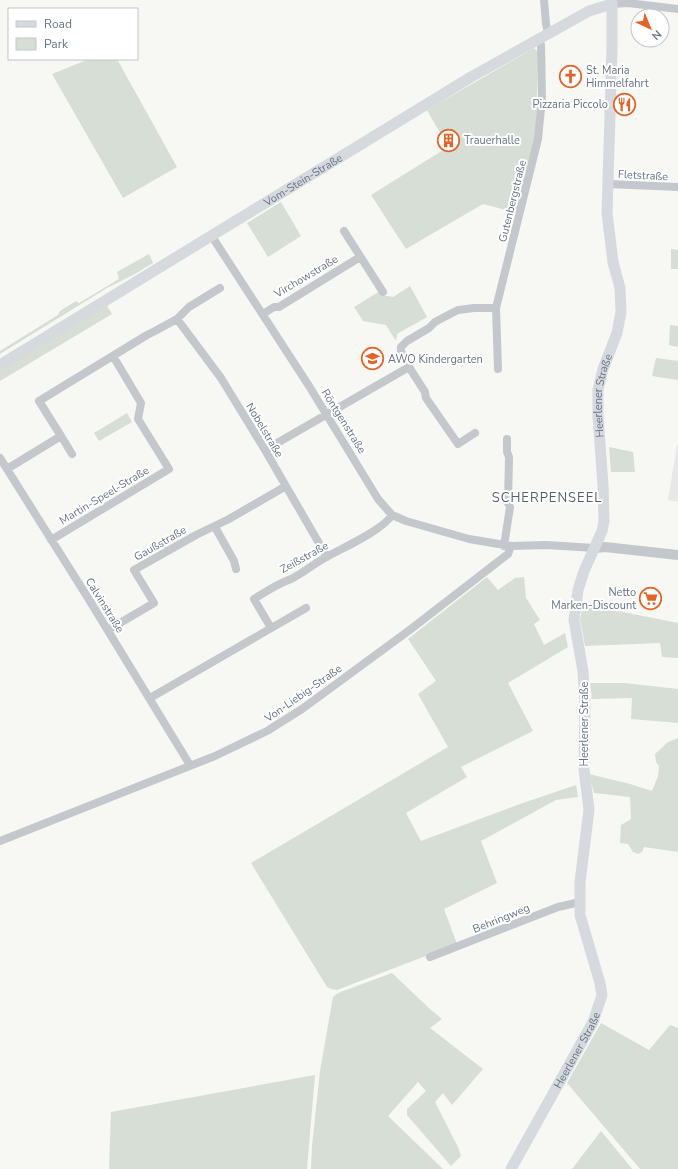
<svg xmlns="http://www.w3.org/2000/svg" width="678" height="1169" viewBox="0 0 678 1169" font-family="'Nunito Sans',sans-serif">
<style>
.built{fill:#e7e9e7}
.green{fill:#d7ded5}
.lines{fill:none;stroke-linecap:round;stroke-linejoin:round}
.minor{stroke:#c4c7cb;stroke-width:8}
.tertiary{stroke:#c4c7cb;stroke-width:10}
.secondary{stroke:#d6dadf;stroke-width:11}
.labels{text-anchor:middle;stroke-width:4;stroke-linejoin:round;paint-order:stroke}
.poi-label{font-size:11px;fill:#667485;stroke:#fff;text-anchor:start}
.street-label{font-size:11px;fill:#667485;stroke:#fff}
.quarter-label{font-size:13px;letter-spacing:1px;fill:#545e6a;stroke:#fff}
</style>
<rect width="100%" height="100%" fill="#f7f7f4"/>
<path class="built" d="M677,445H678V502L668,500Z"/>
<path class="green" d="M534,48L538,52L536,136L518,213L483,204L406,249L371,195L448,147L427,110Z
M89,59H117L177,167L123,198L52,74Z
M281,202L301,236L268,257L247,223Z
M671,249L678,250V269H671Z
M149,254L153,263L133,275L107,288L0,354V351L58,315L60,311L76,301L79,303L119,279L117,272Z
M410,286L427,317L397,334L396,341L386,325L363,321L354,307L380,291L382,295L393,297Z
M106,304L112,314L0,381V371L22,356Z
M670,325L678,326V347L669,345Z
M656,358L678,361V380L652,376Z
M127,413L132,422L99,441L94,433Z
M609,447L633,452L635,472H611Z
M487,577L498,590L515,578L524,577L526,598L540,620L534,624L544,645L565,633L568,647L508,683L533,731L461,767L467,777L406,813L421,841L523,803L576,785L578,797L556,800L481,841L497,883L444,909L457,944L337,990L331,989L327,987L251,863L448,747L418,694L436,681L408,639Z
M583,604L678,623V658L662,657L660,643L585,646L580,619Z
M590,683H624L678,689V723L631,719L632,698L592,699Z
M678,738V852L644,847L642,852L638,854L633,852L628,844L620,843L621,825L631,819L630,797L594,793L589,774L630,784L652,791L658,776L659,766L656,762L655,754L668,742Z
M392,973L430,1009L442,1019L430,1028L483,1069L452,1105L443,1093L435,1102L458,1147L461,1156L451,1166L407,1115V1109L426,1091L418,1082L388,1116L443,1169H311L312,1146L320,1071L333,997L338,993Z
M601,1023L649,1050L670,1025L678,1028V1169H640L567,1083Z
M315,1075L307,1169H109L111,1112Z
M601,1131L629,1165L632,1169H572Z"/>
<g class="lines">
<path class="minor" d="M544,0L546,24L548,33
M612,4L628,3L678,9
M608,184L678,187
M344,231L383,292
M211,235L309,386L378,499L392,515L406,521L469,539L511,546L546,545L595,548
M263,314L274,307H279L360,257
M177,319L221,378L265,450L327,557
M409,367L425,392L426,398L458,444L475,433
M498,369L496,308L538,139L542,98L541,45L538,38
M61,436L72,454
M265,450L409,367L401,351V347L407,341L429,328L435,322L452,313L458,310L474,308H496
M0,458L88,598L190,765
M7,469L61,436L39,401L147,335L155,331L177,319L189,307L220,288
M215,527L234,561L236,569
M51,540L169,469L138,419L141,403L113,356
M504,546L510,507L508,503L509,457L507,452V439
M271,628L254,599C267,591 277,584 291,579C302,574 312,565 323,559C340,549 382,531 392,515
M108,630L154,603L134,570L196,535L229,519L286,486
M150,698L306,608
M0,841L215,756L267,731L302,709L347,676L411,629L508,554L511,546
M430,957L558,907L580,902"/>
<path class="tertiary" d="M595,548L605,547L678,555"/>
<g class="secondary">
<path id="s1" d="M0,365L471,77L589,11L612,4"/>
<path id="s2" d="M511,1169L593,1022L602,995L600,983L580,915V882L589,810L584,769L585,703L583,671L574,620L578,590L584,571L602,531L604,521L603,485L598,416V390L603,369L617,333L621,312L620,288L613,262L607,213L612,49V0"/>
</g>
</g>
<defs>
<symbol id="church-ring" viewBox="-11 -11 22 22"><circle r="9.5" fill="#fff" stroke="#e26428" stroke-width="1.5"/><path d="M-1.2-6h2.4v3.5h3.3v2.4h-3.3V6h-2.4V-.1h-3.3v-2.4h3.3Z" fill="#e26428"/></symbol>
<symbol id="restaurant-ring" viewBox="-11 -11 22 22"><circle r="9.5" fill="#fff" stroke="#e26428" stroke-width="1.5"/><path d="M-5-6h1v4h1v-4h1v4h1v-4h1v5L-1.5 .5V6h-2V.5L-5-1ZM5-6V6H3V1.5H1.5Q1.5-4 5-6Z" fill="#e26428"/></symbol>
<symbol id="building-ring" viewBox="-11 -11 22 22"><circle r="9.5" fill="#fff" stroke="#e26428" stroke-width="1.5"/><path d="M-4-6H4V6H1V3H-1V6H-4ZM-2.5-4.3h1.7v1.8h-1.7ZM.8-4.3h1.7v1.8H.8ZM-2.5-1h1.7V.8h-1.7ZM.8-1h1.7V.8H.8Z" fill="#e26428"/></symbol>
<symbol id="school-ring" viewBox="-11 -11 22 22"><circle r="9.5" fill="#fff" stroke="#e26428" stroke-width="1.5"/><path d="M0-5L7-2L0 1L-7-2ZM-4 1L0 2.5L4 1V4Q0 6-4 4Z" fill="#e26428"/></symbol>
<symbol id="supermarket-ring" viewBox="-11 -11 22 22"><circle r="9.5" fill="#fff" stroke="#e26428" stroke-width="1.5"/><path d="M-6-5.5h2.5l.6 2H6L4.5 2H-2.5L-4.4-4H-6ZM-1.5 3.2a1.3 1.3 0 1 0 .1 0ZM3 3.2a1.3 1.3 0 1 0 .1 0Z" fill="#e26428"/></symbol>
</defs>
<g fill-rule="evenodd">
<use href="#church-ring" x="558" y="64" width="25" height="25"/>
<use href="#restaurant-ring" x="612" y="92" width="25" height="25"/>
<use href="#building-ring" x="436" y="128" width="25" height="25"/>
<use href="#school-ring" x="360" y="346" width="25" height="25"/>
<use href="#supermarket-ring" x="638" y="586" width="25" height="25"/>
</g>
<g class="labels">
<g class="poi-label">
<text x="586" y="74">St. Maria<tspan x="586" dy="13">Himmelfahrt</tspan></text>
<text x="608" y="108" text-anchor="end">Pizzaria Piccolo</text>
<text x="464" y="144">Trauerhalle</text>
<text x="388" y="363">AWO Kindergarten</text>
<text x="636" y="596" text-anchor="end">Netto<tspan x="636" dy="13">Marken-Discount</tspan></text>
</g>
<g class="street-label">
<text transform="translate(643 175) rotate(3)" y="4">Fletstraße</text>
<text dy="4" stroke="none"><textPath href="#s1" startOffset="355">Vom-Stein-Straße</textPath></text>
<text transform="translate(512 201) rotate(-76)" y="4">Gutenbergstraße</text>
<text transform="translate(306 276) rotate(-31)" y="4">Virchowstraße</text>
<text dy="4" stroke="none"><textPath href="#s2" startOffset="807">Heerlener Straße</textPath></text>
<text transform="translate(344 421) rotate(58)" y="4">Röntgenstraße</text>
<text transform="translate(265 430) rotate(59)" y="4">Nobelstraße</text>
<text transform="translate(104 495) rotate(-31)" y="4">Martin-Speel-Straße</text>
<text transform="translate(160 543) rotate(-30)" y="4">Gaußstraße</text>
<text transform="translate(304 557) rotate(-29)" y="4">Zeißstraße</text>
<text transform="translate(105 605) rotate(58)" y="4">Calvinstraße</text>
<text transform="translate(303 693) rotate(-35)" y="4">Von-Liebig-Straße</text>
<text transform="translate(584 724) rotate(-90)" y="4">Heerlener Straße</text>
<text transform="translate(501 918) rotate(-22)" y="4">Behringweg</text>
<text dy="4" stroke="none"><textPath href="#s2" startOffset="136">Heerlener Straße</textPath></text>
</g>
<g class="quarter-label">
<text x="547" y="502">SCHERPENSEEL</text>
</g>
</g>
<rect x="8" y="8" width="130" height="52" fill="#ffffff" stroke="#c2c7ce"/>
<rect x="16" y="21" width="20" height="6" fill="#d6dadf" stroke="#c2c7ce"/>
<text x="44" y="28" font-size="12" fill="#667485">Road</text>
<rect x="16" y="38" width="20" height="12" fill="#d7ded5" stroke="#c2c7ce"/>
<text x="44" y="48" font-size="12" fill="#667485">Park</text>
<g transform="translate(650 28) rotate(136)"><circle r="19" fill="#ffffff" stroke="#c2c7ce"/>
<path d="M0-3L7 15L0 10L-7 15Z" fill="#e26428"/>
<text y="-6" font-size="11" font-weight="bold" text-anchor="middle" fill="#667485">N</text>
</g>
</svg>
